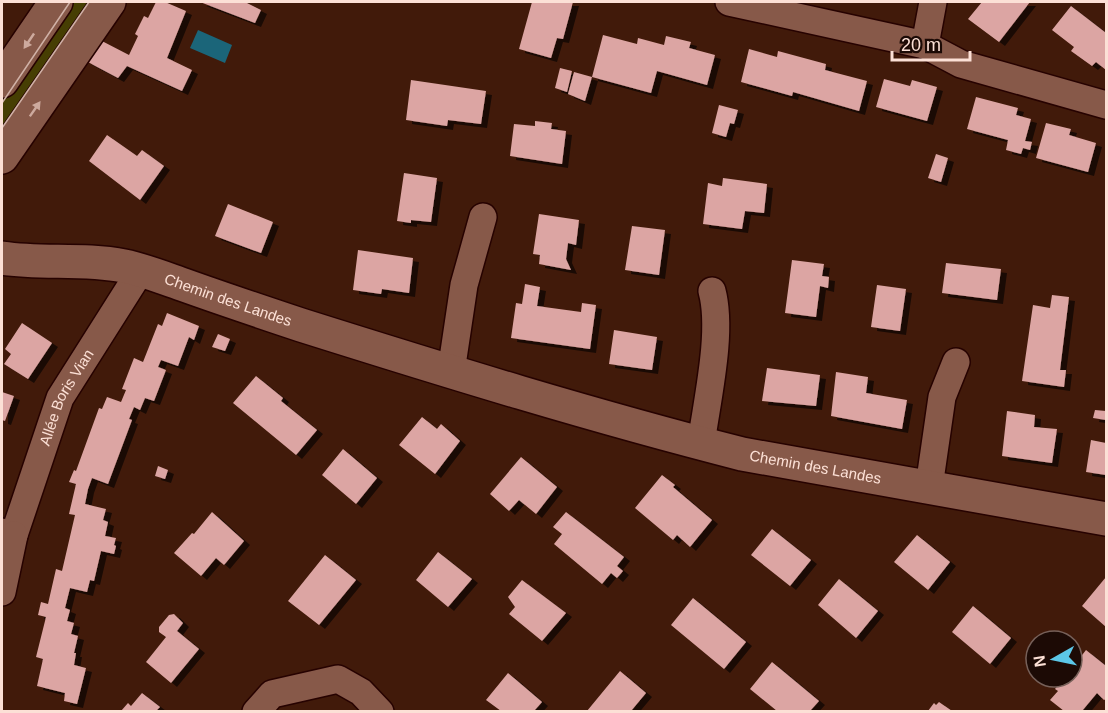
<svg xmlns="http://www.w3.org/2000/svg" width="1108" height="713" viewBox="0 0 1108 713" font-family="Helvetica,sans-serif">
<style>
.green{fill:#463e03}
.water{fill:#1b6579}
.building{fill:#dca5a3;filter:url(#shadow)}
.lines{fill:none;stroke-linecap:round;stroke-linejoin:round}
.street-casing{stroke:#260200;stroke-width:30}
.secondary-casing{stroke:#260200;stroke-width:36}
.street{stroke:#875949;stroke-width:27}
.secondary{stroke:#875949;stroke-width:33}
.tram{stroke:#d0b1a6;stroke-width:1.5}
.oneway{fill:#cdaa9e}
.labels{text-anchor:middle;stroke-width:6;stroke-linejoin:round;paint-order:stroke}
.street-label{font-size:15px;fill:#fce0d6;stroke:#1c0a05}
</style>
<defs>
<filter id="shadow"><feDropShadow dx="6" dy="4" stdDeviation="0" flood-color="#0009"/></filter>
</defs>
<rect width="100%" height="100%" fill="#411a0a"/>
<path class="green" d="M67,2H90L2,132V99Z"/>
<path class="water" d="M198,30L232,45L225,63L190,48Z"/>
<path class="building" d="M156,2H165L186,11L167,58L192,70L182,91L127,66L118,78L86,61L100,40L129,55L138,36L135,34L144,16L148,18Z
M200,2H245L261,10L255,23Z
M532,2H573L563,39L557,38L551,58L519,49Z
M982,2H1030L999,42L968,19Z
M1071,6L1106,33V70L1096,62L1092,66L1071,51L1074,47L1052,30Z
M603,35L637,44L638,38L664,45L666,36L691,42L689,48L715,55L707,85L657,71L651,93L592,77Z
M749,49L777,57L778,51L826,64L825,70L867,81L859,111L793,92L792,96L741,82Z
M560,68L572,71L567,92L555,88Z
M574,72L592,77L585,101L568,94Z
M884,79L910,86L912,80L937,87L927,121L876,107Z
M411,80L486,91L481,124L448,120L447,126L406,120Z
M976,97L1018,108L1016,115L1031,119L1025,141L1032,142L1030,150L1023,148L1021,154L1006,150L1008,140L967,129Z
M719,105L738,110L734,124L730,123L726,137L712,133Z
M535,121L552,123L551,129L566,131L562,164L510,156L514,124L535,126Z
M1046,123L1071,129L1069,135L1096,143L1088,172L1036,158Z
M107,135L137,156L142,150L164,166L140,200L89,161Z
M936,154L948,158L941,182L928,178Z
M404,173L437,178L431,222L411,220V223L397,221Z
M723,178L767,184L764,213L745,211L742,229L703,224L708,183L722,186Z
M228,204L273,222L261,253L215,236Z
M539,214L579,220L576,245L568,243L566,259L571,270L539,264L540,255L533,254Z
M632,226L665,230L659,275L625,270Z
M358,250L413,258L409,293L382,289L381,294L353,290Z
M792,260L824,264L822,276L829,277L828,288L820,286L816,317L785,313Z
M946,263L1001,269L997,300L942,293Z
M525,284L540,287L537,306L581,312L582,303L596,305L590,349L511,338L516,303L522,304Z
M877,285L906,289L900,331L871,327Z
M1052,295L1069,297L1060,370H1066L1064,387L1022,381L1033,305L1050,308Z
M167,313L199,326L194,340L189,337L178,366L161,360L158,367L166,370L154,401L145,398L140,410L134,407L129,419L132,420L108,484L92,478L88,489L85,504L106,509L103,520L108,522L105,536L116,538L114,545L116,546L114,554L101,551L94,581L90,580L87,592L70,588L65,608L70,610L67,621L74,623L71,634L78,636L74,653H76L74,665L86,668L77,704L64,701L65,693L37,686L43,659L36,657L46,617L38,615L41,602L48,604L56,569L62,571L75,515L69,514L76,484L69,482L74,470L76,471L99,408L102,409L107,397L121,402L126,390L122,389L134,358L143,362L158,324L162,326Z
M22,323L52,343L28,379L4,364L11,354L5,349Z
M614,330L657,337L652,370L609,364Z
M218,334L230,339L225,351L212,347Z
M767,368L820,375L816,406L762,401Z
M836,372L868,377L866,393L907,400L902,429L831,416Z
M256,376L283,398L281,401L317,430L296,455L233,403Z
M2,392L14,396L5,421L2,420Z
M1095,410L1106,411V420L1093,418Z
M1007,411L1035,415L1034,427L1057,429L1052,463L1002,456Z
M422,417L437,429L441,424L460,441L435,474L399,445Z
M1091,440L1106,443V475L1086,472Z
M343,449L377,478L356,504L322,475Z
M521,457L557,487L536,514L519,500L509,511L490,494Z
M158,466L168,470L165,479L155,476Z
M662,475L675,485L673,487L712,520L690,547L677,535L673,540L635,508Z
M212,512L244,541L224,565L216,558L201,576L174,553L192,533L194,534Z
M566,512L624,557L617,566L623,571L617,578L611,573L602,584L554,544L562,534L553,527Z
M772,529L811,560L790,586L751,555Z
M917,535L950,562L928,590L894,562Z
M438,552L472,579L448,607L416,580Z
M325,555L356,580L319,625L288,601Z
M1106,577V627L1082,606Z
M839,579L878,611L856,638L818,605Z
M522,580L566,613L542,641L509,614L515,607L508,597Z
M693,598L746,642L724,669L671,625Z
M973,606L1011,638L990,664L952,632Z
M174,614L183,623L177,631L199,649L171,683L146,662L166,637L159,632V627L169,615Z
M1086,650L1106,666V699L1104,700L1097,693L1082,711H1064L1050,700L1058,691L1055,689L1064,677H1072V668Z
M772,662L819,701L810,711H777L750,689Z
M620,671L646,693L631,711H587Z
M508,673L542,702L534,711H501L486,700Z
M142,693L160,707L156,711H121L128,703L131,706Z
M939,702L952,711H928L934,703L936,705Z"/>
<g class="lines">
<defs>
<g id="street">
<path d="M729,2L925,45L961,64L1106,105"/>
<path d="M925,45L933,2"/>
<path d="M451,372L464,285L483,217"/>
<path d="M701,444C707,400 723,332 712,291"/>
<path d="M929,487L942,397L956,362"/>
<path id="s1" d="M2,532L14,535L60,398L141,270"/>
<path d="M2,592L14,535"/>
<path d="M256,712L272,694L338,679L361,692L380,712"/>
</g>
<g id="secondary">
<path d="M2,81L56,2"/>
<path d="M2,157L109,2"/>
<path id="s2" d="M2,258C42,264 83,258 124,266C144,270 164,278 184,285C223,299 262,312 301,325C447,371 593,416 742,454L1106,519"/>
</g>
</defs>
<use href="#street" class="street-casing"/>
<use href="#secondary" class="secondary-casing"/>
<use href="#street" class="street"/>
<use href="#secondary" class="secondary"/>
<path class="tram" d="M2,103L70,2
M2,128L89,2"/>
</g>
<defs><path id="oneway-solid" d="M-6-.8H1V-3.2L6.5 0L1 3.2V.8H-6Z" transform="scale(1.5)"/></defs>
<g class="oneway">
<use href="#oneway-solid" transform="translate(29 41) rotate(124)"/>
<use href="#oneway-solid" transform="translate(35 109) rotate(-55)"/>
</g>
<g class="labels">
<g class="street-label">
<text dy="5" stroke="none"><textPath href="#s2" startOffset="232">Chemin des Landes</textPath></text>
<text dy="5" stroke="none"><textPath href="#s1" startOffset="160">Allée Boris Vian</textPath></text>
<text dy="5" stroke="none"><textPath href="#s2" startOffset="843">Chemin des Landes</textPath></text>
</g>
</g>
<rect width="1108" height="713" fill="none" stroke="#fce0d6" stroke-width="6"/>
<g transform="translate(1054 659) rotate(261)"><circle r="28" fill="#1c0a05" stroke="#766059" stroke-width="1.5"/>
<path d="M0-4.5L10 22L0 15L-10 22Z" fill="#5cc7e8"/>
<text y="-9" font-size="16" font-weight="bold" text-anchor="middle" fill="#fce0d6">N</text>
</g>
<path d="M892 51v9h78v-9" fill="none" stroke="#fce0d6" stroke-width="3"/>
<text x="901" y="51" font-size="18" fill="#fce0d6" stroke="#1c0a05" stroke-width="4.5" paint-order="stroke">20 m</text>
</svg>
